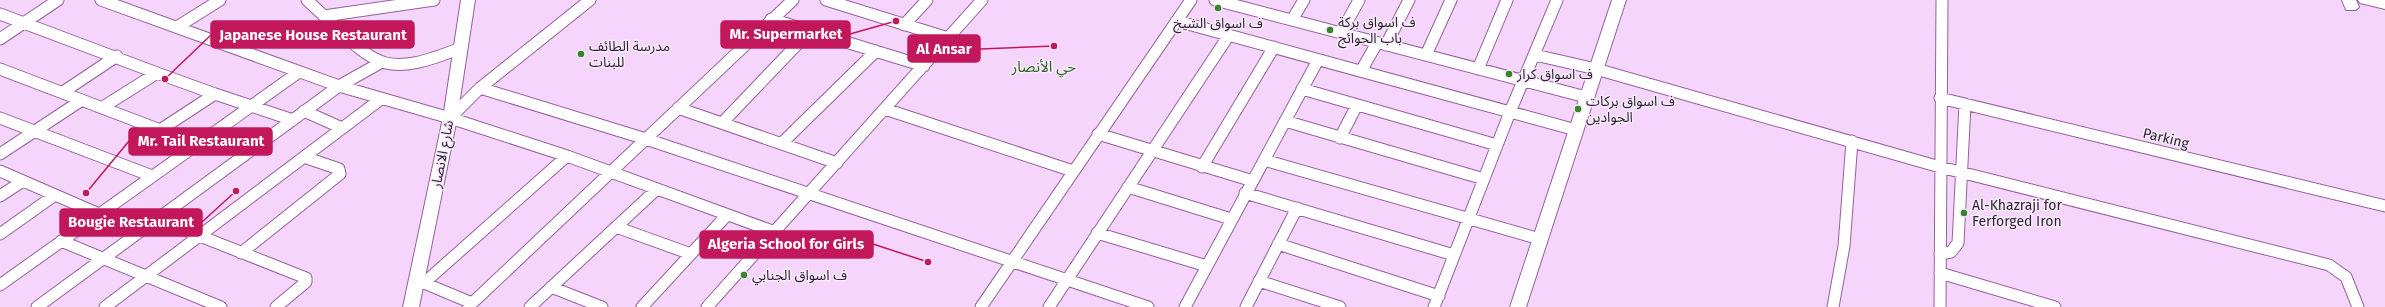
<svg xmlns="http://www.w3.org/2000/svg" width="2385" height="307" viewBox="0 0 2385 307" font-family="'Fira Sans','Noto Sans Arabic',sans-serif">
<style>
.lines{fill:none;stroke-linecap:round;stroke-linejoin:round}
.street-casing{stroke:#93629d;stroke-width:13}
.secondary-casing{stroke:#93629d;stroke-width:2}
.primary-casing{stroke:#93629d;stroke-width:2}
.street{stroke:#fff;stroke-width:11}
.secondary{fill:#fff;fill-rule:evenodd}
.primary{fill:#fff;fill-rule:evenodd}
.poi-dot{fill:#38832b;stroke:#f6ebf8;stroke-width:1.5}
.labels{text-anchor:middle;stroke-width:3;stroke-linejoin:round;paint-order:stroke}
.poi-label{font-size:14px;fill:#311d35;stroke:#f6ebf8;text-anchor:start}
.street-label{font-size:14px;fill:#311d35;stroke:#f6ebf8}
.neighbourhood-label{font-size:15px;fill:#35642d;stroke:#f6ebf8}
.leader{fill:none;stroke:#c2185b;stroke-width:1.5}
.callout-dot{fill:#c2185b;stroke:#f6ebf8;stroke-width:1.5}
.callout{fill:#c2185b;stroke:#c2185b;stroke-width:1.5}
.callout-label{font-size:15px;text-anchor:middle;font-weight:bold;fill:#fff}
</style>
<rect width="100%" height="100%" fill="#f6d5fc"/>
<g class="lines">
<defs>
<path id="street" d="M101,0L339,86L450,118L567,156L775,232
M307,0L324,16L434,0
M826,0L948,38
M1215,0L1586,97
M0,14L157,73
M324,16C379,69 386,77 461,48
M771,19L924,66
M1292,20L1304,0
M1177,21L1576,130
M904,25L927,0
M177,27L220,0
M1341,33L1359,0
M0,39L58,0
M1386,45L1409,0
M1426,55L1451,0
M1535,55L1596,69L1940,167L2329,265L2346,277L2358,307
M0,69L197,144
M1478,69L1507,0
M1361,71L1377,43
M480,88L646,139L1148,307
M1302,89L1497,145
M63,92L117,56
M215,94L293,120
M1940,98L2385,206
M103,107L157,73L215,94L160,130
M678,108L837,163
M885,109L1073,171
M304,111L342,128
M0,118L152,176
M450,118L480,88L590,0
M1285,121L1484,179
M723,122L810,31
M1098,134L1253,181
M1340,138L1357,105
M782,143L876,51
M0,154L82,100
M1264,160L1540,239
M1202,167L1274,47
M0,171L99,214
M1128,187L1231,219
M1245,193L1454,255
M0,196L23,181
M157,219L306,278V282L276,307
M616,227L691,254
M1097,233L1207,266
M0,234L55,195
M61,241L221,307
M1278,244L1439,296
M241,253L340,174L339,169L304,157
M1940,254L1951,252L1958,243L1965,104
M1940,273L2055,307
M1259,281L1340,307
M424,283L472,303
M0,285L299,72
M416,285L424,283L567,156
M551,287L602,307
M37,307L339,86L380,63
M105,307L381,99
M468,307L793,0
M530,307L657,189
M642,307L727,215
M707,307L982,0
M981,307L1191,0
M1049,307L1229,35
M1185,307L1318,60
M1246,307L1297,208
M1434,307L1510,112L1557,0
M1833,307L1844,246L1852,141
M1940,307L1942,0"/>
<path id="secondary" d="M461,0H475L457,118L419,307H403L443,118Z
M1612,0H1626L1526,307H1510Z"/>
<path id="primary" d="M2342,0H2356L2359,7L2356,10H2346Z
M2358,0H2385V9L2360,3Z"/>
</defs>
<use href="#street" class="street-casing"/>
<use href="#secondary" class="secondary-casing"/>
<use href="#primary" class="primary-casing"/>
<use href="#street" class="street"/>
<use href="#secondary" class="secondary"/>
<use href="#primary" class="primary"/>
</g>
<g class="poi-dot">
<circle cx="1218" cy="8" r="4"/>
<circle cx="1330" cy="30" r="4"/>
<circle cx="581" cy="54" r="4"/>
<circle cx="1509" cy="74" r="4"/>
<circle cx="1578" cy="109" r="4"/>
<circle cx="1964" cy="213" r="4"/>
<circle cx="744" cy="275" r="4"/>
</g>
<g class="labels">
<g class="poi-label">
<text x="1338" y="27">ف اسواق بركة<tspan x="1338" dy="16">باب الحوائج</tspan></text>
<text x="1218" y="28" text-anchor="middle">ف اسواق الشيخ</text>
<text x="589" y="51">مدرسة الطائف<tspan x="589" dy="16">للبنات</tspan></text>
<text x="1517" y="79">ف اسواق كرار</text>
<text x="1586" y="106">ف اسواق بركات<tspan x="1586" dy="16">الجوادين</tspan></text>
<text x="1972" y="210">Al-Khazraji for<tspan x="1972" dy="16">Ferforged Iron</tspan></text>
<text x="752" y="280">ف اسواق الجنابي</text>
</g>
<g class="street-label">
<text transform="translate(2166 138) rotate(14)" y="5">Parking</text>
<text transform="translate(442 154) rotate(-79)" y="5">شارع الانصار</text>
</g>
<g class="neighbourhood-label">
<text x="1044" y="72">حي الأنصار</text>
</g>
</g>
<path class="leader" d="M896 21L850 34M165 79L211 35M1054 46L980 49M86 193L129 141M236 191L202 222M928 262L873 244"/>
<g class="callout-dot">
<circle cx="896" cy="21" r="4"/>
<circle cx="165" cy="79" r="4"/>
<circle cx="1054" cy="46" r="4"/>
<circle cx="86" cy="193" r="4"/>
<circle cx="236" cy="191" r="4"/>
<circle cx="928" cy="262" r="4"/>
</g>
<g class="callout">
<rect x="721" y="21" width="129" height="27" rx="4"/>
<rect x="211" y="21" width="203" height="27" rx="4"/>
<rect x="908" y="35" width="72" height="27" rx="4"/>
<rect x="129" y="128" width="143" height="27" rx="4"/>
<rect x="60" y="209" width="142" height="27" rx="4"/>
<rect x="700" y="231" width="173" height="27" rx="4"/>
</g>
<g class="callout-label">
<text x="786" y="39">Mr. Supermarket</text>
<text x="313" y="40">Japanese House Restaurant</text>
<text x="944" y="54">Al Ansar</text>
<text x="201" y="146">Mr. Tail Restaurant</text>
<text x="131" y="227">Bougie Restaurant</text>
<text x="786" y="249">Algeria School for Girls</text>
</g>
</svg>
